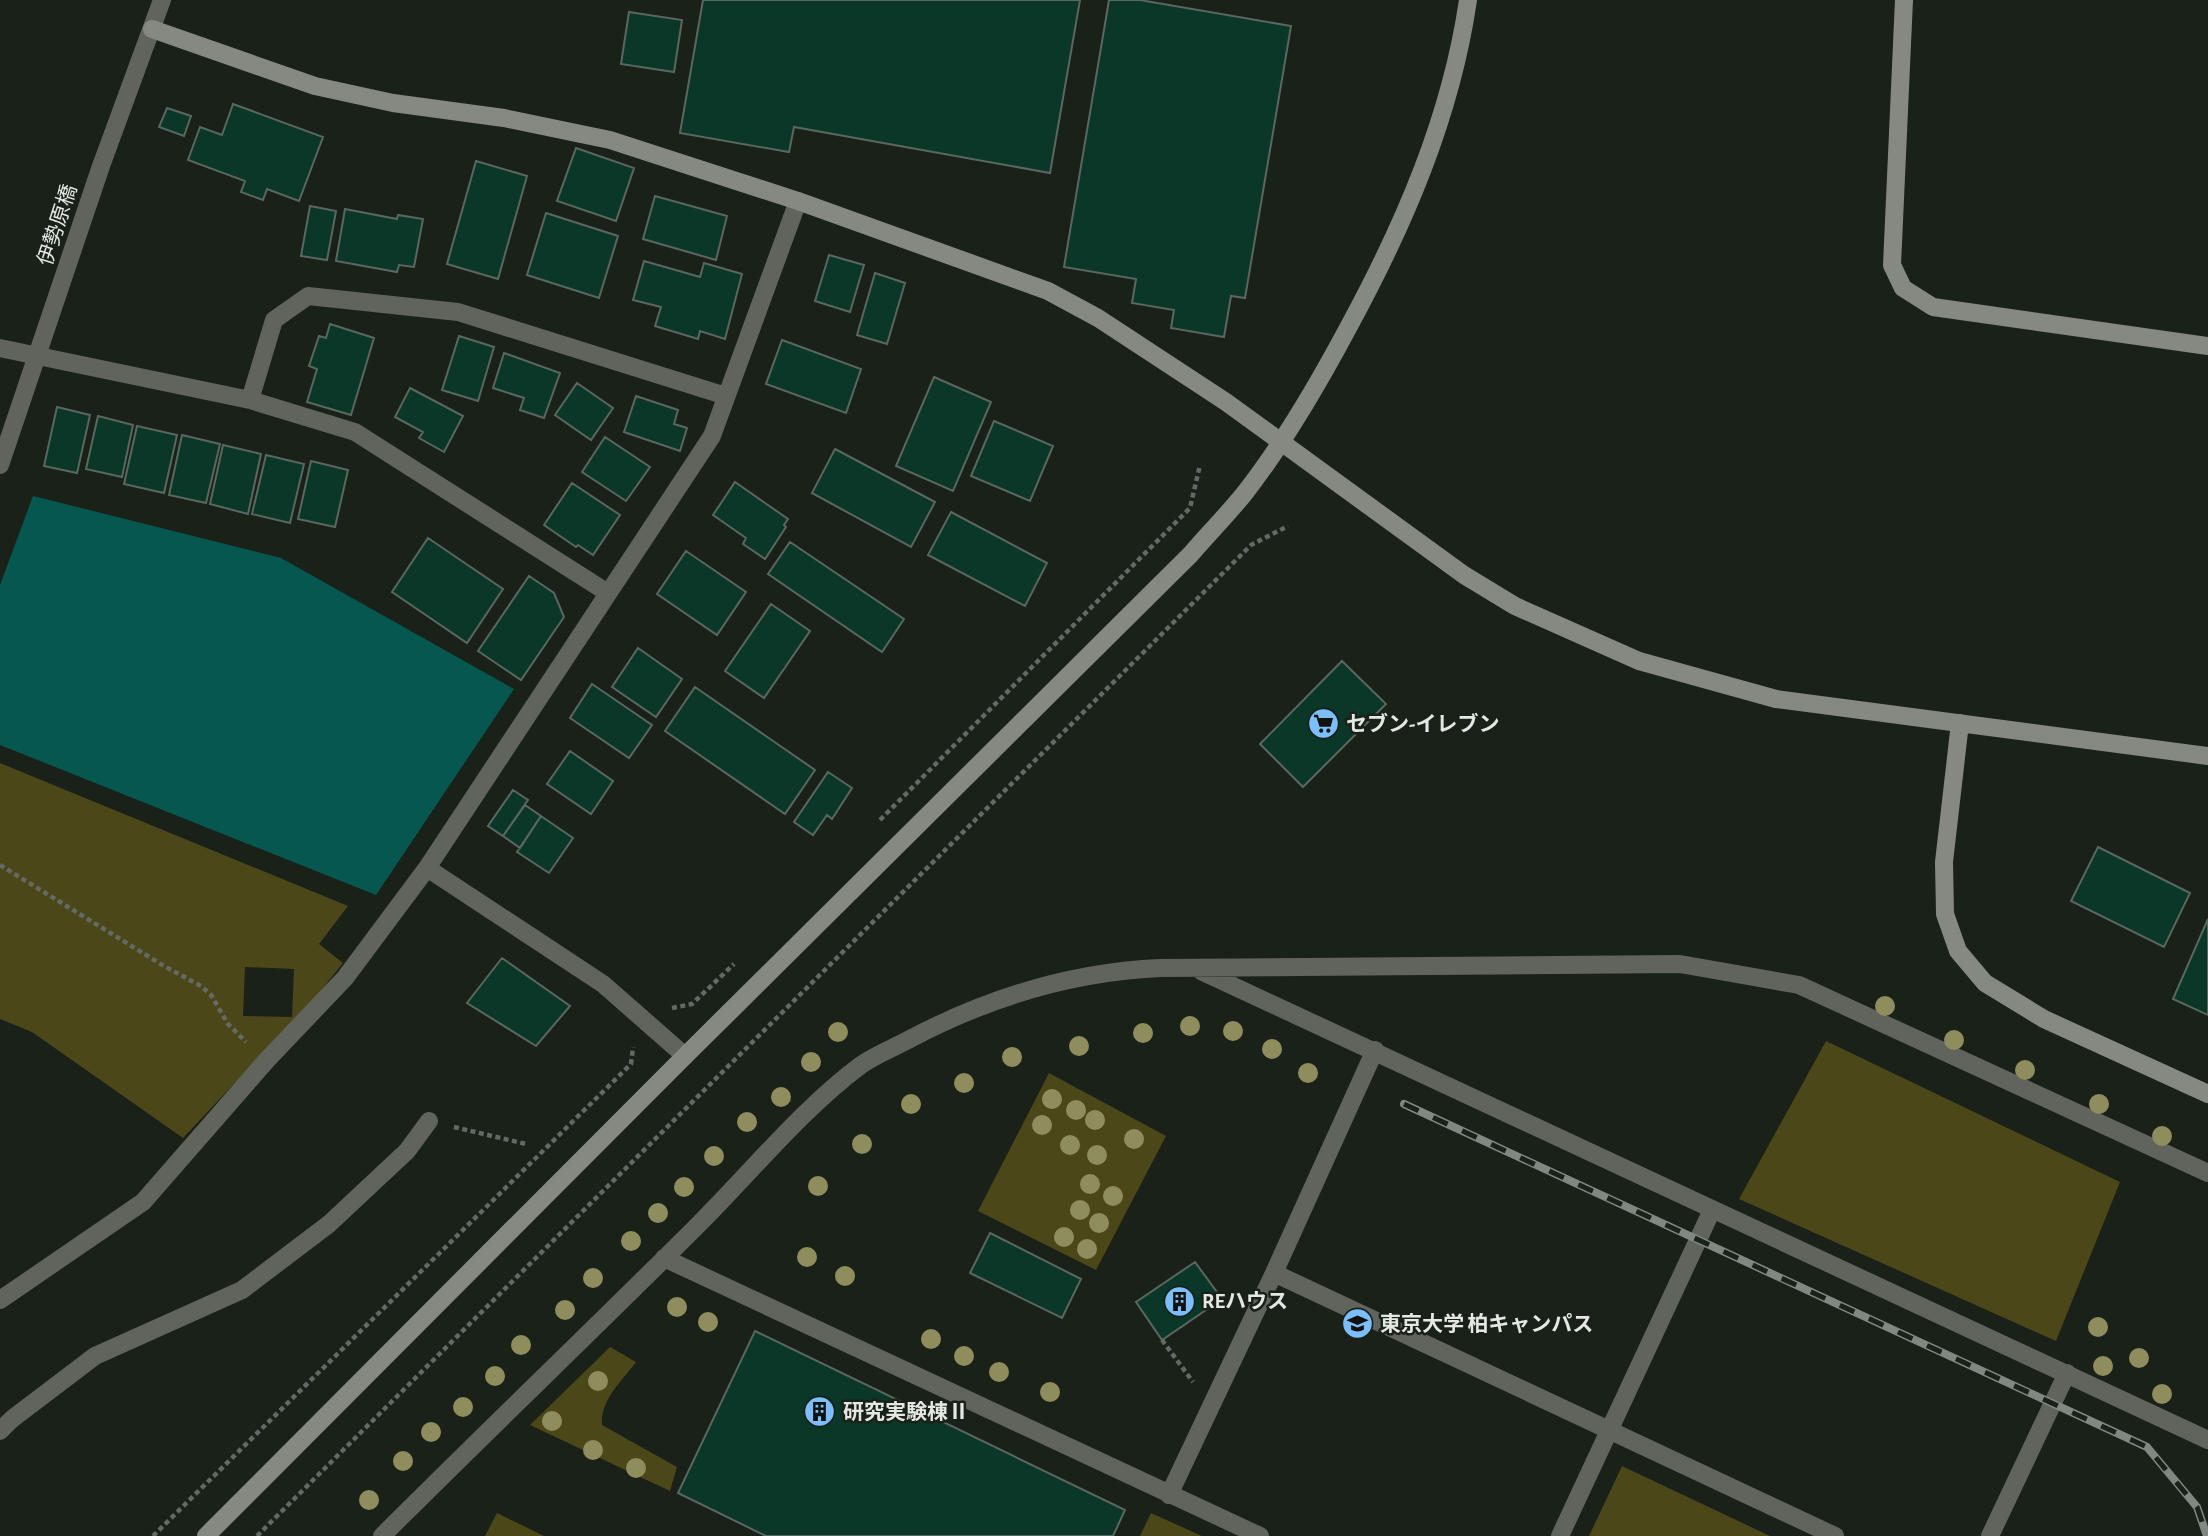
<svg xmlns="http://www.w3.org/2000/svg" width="2208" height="1536" viewBox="0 0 2208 1536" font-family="'Alegreya Sans','Noto Sans JP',sans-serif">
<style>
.green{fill:#4c4719;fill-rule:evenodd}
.water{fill:#065750}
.building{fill:#0a3727;stroke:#5a6760;stroke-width:2}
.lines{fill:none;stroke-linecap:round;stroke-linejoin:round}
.path{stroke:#636a63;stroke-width:4.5;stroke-dasharray:5 3.5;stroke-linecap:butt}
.lane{stroke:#61635d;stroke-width:18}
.street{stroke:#61635d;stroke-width:18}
.secondary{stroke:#868981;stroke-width:18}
.rail-casing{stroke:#818881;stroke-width:8}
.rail{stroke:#192119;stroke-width:5;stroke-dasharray:16;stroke-linecap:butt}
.tree{fill:#8f8d5e}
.labels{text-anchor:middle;stroke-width:5;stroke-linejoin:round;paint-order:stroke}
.street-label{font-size:21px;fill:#e3e8e3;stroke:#192119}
.poi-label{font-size:21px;font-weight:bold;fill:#e3e8e3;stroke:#192119;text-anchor:start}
</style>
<rect width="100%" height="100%" fill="#192119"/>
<path class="green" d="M0,763L348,906L319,944L343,963L315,998L183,1138L32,1032L0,1019ZM245,967L294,969L292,1017L243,1016Z
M1826,1041L2120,1182L2056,1341L1739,1199Z
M1049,1073L1166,1136L1096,1270L978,1211Z
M610,1347L636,1362C622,1381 600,1400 602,1425L677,1467L670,1491L530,1425Z
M1622,1466L1770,1536H1589Z
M497,1513L544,1536H485Z
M1151,1513L1202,1536H1140Z"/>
<path class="water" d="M33,496L281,558L514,689L376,895L0,745V585Z"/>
<path class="building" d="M703,0H1080L1050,173L794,127L789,152L680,133Z
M1109,0H1140L1291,26L1245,298L1231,296L1224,337L1171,328L1174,310L1132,303L1136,279L1064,267Z
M629,12L682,20L674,72L621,64Z
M233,104L323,137L299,201L267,189L263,200L241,192L245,181L188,160L200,127L222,135Z
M167,108L191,116L184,136L159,127Z
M576,148L634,168L616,221L557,201Z
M476,161L527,176L498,279L447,264Z
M655,196L727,216L716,260L643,239Z
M310,206L336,211L327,260L301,256Z
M345,209L397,219L398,215L423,219L414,267L399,265L397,272L336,261Z
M546,213L618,236L599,298L527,275Z
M829,255L864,265L850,312L815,301Z
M644,261L700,277L704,263L742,274L725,339L700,331L698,339L655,326L661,307L633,300Z
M875,273L905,283L887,344L857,335Z
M330,324L374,338L351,415L307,402L317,369L309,366L319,336L326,338Z
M459,336L494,347L478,401L442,390Z
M782,340L861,369L846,413L766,384Z
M504,353L560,373L544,418L520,410L524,398L493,388Z
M934,377L991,402L953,491L896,466Z
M577,383L613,408L591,440L555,415Z
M410,388L463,416L444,452L419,438L423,432L395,417Z
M636,396L678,410L674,424L687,428L680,451L624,432Z
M57,407L90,415L77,473L44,466Z
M98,416L133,425L122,477L86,469Z
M994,421L1053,446L1030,501L971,476Z
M137,426L177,435L164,493L124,484Z
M182,435L220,444L206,503L169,495Z
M605,437L650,467L626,501L582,472Z
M223,445L261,454L248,514L210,504Z
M835,449L935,502L911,547L812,493Z
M266,455L304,464L290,523L252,514Z
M311,461L348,470L335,527L298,519Z
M735,482L788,519L784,525L786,527L765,559L743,544L746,538L713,515Z
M572,483L620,515L593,555L578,545L576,547L544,525Z
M951,512L1047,563L1025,606L928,555Z
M428,538L503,589L467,643L392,592Z
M790,542L904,619L882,652L768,574Z
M686,551L746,592L717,635L657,594Z
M529,576L554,593L564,617L521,680L478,651Z
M771,604L810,631L764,698L725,671Z
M638,648L682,679L656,717L612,687Z
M1342,661L1386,704L1303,787L1260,744Z
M592,684L652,725L629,758L570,718Z
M695,687L815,770L785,814L665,731Z
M570,751L613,781L591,814L547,784Z
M828,772L852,788L832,819L827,815L813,835L794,822Z
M513,790L528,800L503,836L488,826Z
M525,805L541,816L520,848L503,836Z
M541,816L573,838L549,873L517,852Z
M2098,847L2190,893L2164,947L2071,901Z
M2208,919V1015L2173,999Z
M502,958L570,1006L536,1046L467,1003Z
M990,1233L1081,1279L1062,1318L970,1273Z
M1195,1262L1222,1299L1162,1340L1136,1302Z
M755,1331L1125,1510L1113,1536H766L678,1493Z"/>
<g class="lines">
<path class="path" d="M880,820L1190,508L1200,465
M0,865L164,966L201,986L211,995L228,1024L246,1042
M672,1008L692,1004L734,964
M454,1127L526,1144
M1162,1340L1193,1382
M153,1536L631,1064L633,1047
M257,1536L1251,545L1288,526"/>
<path class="lane" d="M1201,971L2208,1440
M664,1258L1260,1536
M1274,1273L1835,1536
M1169,1495L1274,1273L1375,1050
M382,1536C487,1431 594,1329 699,1224C752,1171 801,1110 861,1065C875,1055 893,1048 908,1040C987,998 1071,972 1160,968L1680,964L1799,985L2208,1173
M1560,1536L1712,1210
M1990,1536L2067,1373"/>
<path class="street" d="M0,348L250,400L355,432L608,593
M250,400L274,320L308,296L458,312L726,396
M0,465L101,166L162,0
M427,868L603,984L685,1056
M0,1300L143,1202L266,1061L345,978L427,868L712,436L798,201
M0,1431L12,1419L95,1356L242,1290L329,1224L407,1151L429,1121"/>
<path class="secondary" d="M1904,0L1892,265L1903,288L1933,307L2208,346
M152,29L315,86L393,103L504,118L610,140L798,201L1048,291L1098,318L1226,402L1464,575L1515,606L1639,661L1776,699L2208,756
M1960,723L1944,862L1945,914L1958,951L1985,983L2044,1019L2208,1094
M206,1536L685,1056L1191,554C1208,534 1227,515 1244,494C1284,443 1317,386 1348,328C1404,225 1451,117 1468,0"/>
<defs>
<path id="rail" d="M1404,1104L2147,1447L2197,1507L2207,1536"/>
</defs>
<use href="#rail" class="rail-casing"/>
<use href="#rail" class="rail"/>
</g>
<g class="tree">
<circle cx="1885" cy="1006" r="10"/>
<circle cx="1190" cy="1026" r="10"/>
<circle cx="1233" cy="1031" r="10"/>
<circle cx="838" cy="1032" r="10"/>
<circle cx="1143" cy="1033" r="10"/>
<circle cx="1954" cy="1040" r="10"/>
<circle cx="1079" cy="1046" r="10"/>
<circle cx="1272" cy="1049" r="10"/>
<circle cx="1012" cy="1057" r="10"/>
<circle cx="811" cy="1062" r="10"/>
<circle cx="2025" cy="1070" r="10"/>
<circle cx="1308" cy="1073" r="10"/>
<circle cx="964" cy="1083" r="10"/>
<circle cx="781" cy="1097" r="10"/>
<circle cx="1052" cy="1099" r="10"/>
<circle cx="911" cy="1104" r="10"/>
<circle cx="2099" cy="1104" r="10"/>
<circle cx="1076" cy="1110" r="10"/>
<circle cx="1095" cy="1120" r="10"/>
<circle cx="747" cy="1122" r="10"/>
<circle cx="1042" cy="1125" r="10"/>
<circle cx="2162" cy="1136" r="10"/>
<circle cx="1134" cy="1139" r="10"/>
<circle cx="862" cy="1144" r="10"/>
<circle cx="1070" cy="1145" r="10"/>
<circle cx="1097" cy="1155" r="10"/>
<circle cx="714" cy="1156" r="10"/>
<circle cx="1090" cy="1184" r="10"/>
<circle cx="818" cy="1186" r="10"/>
<circle cx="684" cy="1187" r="10"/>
<circle cx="1113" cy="1196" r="10"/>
<circle cx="1080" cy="1210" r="10"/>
<circle cx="658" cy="1213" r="10"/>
<circle cx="1099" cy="1223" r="10"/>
<circle cx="1064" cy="1237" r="10"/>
<circle cx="631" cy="1241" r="10"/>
<circle cx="1087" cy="1249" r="10"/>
<circle cx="807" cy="1257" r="10"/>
<circle cx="845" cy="1276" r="10"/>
<circle cx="593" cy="1278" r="10"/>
<circle cx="677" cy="1307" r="10"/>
<circle cx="565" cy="1310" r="10"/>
<circle cx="708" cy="1322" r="10"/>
<circle cx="2098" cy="1327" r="10"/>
<circle cx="931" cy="1339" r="10"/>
<circle cx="521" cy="1345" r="10"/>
<circle cx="964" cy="1356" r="10"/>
<circle cx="2139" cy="1358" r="10"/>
<circle cx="2103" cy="1366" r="10"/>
<circle cx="999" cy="1372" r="10"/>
<circle cx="495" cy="1376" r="10"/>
<circle cx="598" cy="1381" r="10"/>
<circle cx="1050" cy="1392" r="10"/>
<circle cx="2162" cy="1394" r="10"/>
<circle cx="463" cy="1407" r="10"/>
<circle cx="552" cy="1421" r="10"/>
<circle cx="431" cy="1432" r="10"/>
<circle cx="593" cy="1450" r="10"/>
<circle cx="403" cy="1461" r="10"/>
<circle cx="636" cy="1468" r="10"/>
<circle cx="369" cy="1500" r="10"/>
</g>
<defs>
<symbol id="supermarket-disc" viewBox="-11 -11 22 22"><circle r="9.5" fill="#7cbef9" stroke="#192119"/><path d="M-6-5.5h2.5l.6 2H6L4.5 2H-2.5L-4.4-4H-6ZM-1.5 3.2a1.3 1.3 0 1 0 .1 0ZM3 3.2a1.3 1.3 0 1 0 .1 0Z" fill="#111"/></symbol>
<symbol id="building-disc" viewBox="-11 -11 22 22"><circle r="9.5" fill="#7cbef9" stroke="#192119"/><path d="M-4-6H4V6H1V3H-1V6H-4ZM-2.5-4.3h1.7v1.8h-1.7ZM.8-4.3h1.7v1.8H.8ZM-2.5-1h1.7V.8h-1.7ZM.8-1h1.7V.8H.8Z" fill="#111"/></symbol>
<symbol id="university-disc" viewBox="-11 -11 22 22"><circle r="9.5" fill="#7cbef9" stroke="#192119"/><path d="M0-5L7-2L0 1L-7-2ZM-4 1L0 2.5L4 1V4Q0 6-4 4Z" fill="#111"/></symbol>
</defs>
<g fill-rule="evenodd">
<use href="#supermarket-disc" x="1306" y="706" width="35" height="35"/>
<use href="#building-disc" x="1162" y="1284" width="35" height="35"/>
<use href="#university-disc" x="1340" y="1306" width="35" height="35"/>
<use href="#building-disc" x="802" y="1394" width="35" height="35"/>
</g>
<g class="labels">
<g class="street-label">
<text transform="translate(57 225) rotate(-72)" y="7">伊勢原橋</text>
</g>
<g class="poi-label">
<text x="1346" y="731">セブン-イレブン</text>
<text x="1202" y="1308">REハウス</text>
<text x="1380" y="1331">東京大学 柏キャンパス</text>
<text x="843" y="1419">研究実験棟Ⅱ</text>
</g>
</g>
</svg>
